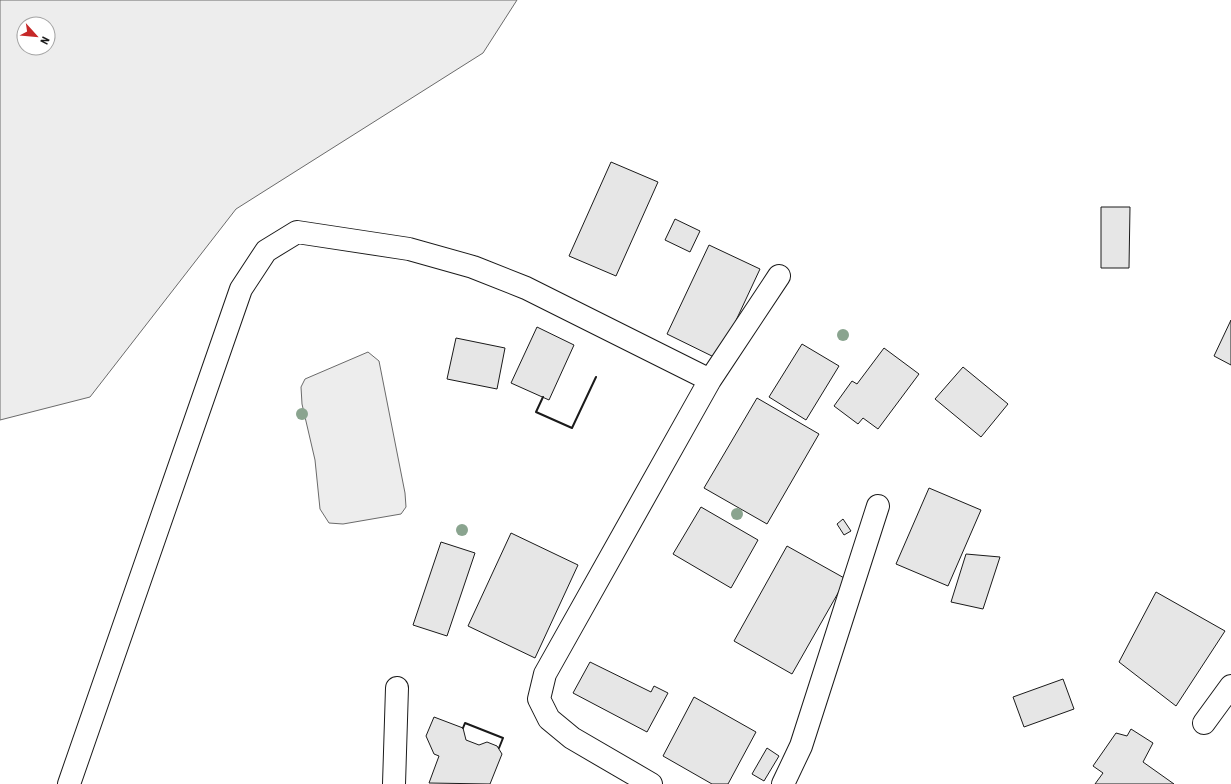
<svg xmlns="http://www.w3.org/2000/svg" width="1231" height="784" viewBox="0 0 1231 784" font-family="'Roboto Condensed',sans-serif">
<style>
.built{fill:#ededed;stroke:#6a6a6a;fill-rule:evenodd}
.building{fill:#e6e6e6;stroke:#1a1a1a}
.lines{fill:none;stroke-linecap:round;stroke-linejoin:round}
.street-casing{stroke:#1a1a1a;stroke-width:24}
.street{stroke:#fff;stroke-width:22}
.wall{stroke:#1a1a1a;stroke-width:2}
.tree{fill:#8aa48f}
</style>
<rect width="100%" height="100%" fill="#fff"/>
<path class="built" d="M0,0H517L483,53L236,209L90,397L0,420ZM24,24H48V48H24Z
M368,352L379,361L405,493L406,507L401,514L343,524L329,523L320,509L315,460L302,404L301,387L305,379Z"/>
<path class="building" d="M611,162L658,182L616,276L569,256Z
M1101,207H1130L1129,268H1101Z
M675,219L700,231L690,252L665,240Z
M709,245L760,269L718,359L667,334Z
M1231,320V365L1214,356Z
M537,327L574,345L549,400L511,383Z
M456,338L505,348L497,389L447,379Z
M802,344L839,366L806,420L769,397Z
M884,348L919,374L878,429L863,418L858,424L834,406L852,381L857,384Z
M963,367L1008,404L981,437L935,399Z
M757,398L819,434L767,524L704,488Z
M929,488L981,510L948,586L896,564Z
M701,507L758,540L731,588L673,554Z
M843,519L851,531L844,535L837,524Z
M511,533L578,565L535,658L468,626Z
M441,542L475,553L447,636L413,625Z
M787,546L846,579L792,674L734,641Z
M966,554L1000,557L983,609L951,602Z
M1156,592L1225,631L1176,706L1119,662Z
M590,662L651,692L654,686L668,693L647,732L573,693Z
M1063,679L1074,709L1024,727L1013,697Z
M694,697L756,732L728,784H712L663,756Z
M434,717L463,728L466,740L479,745L487,742L497,746L502,754L490,784L429,783L439,756L434,754L426,736Z
M1131,729L1153,743L1143,762L1174,784H1095L1103,773L1093,766L1116,733L1127,736Z
M767,748L779,756L764,781L752,774Z"/>
<g class="lines">
<defs>
<path id="street" d="M1204,723L1231,686
M69,784L241,289L266,251L297,232L409,249L473,267L526,288L710,380
M394,784L397,688
M651,784L572,738L549,719L539,699L545,674L710,380L779,276
M783,784L801,746L878,506"/>
</defs>
<use href="#street" class="street-casing"/>
<use href="#street" class="street"/>
<path class="wall" d="M543,397L536,412L572,428L596,377
M463,728L465,723L503,738L499,748"/>
</g>
<g class="tree">
<circle cx="843" cy="335" r="6"/>
<circle cx="302" cy="414" r="6"/>
<circle cx="737" cy="514" r="6"/>
<circle cx="462" cy="530" r="6"/>
</g>
<g transform="translate(36 36) rotate(117)"><circle r="19" fill="#ffffff" stroke="#a3a3a3"/>
<path d="M0-3L7 15L0 10L-7 15Z" fill="#c62828"/>
<text y="-6" font-size="11" font-weight="bold" text-anchor="middle" fill="#1a1a1a">N</text>
</g>
</svg>
